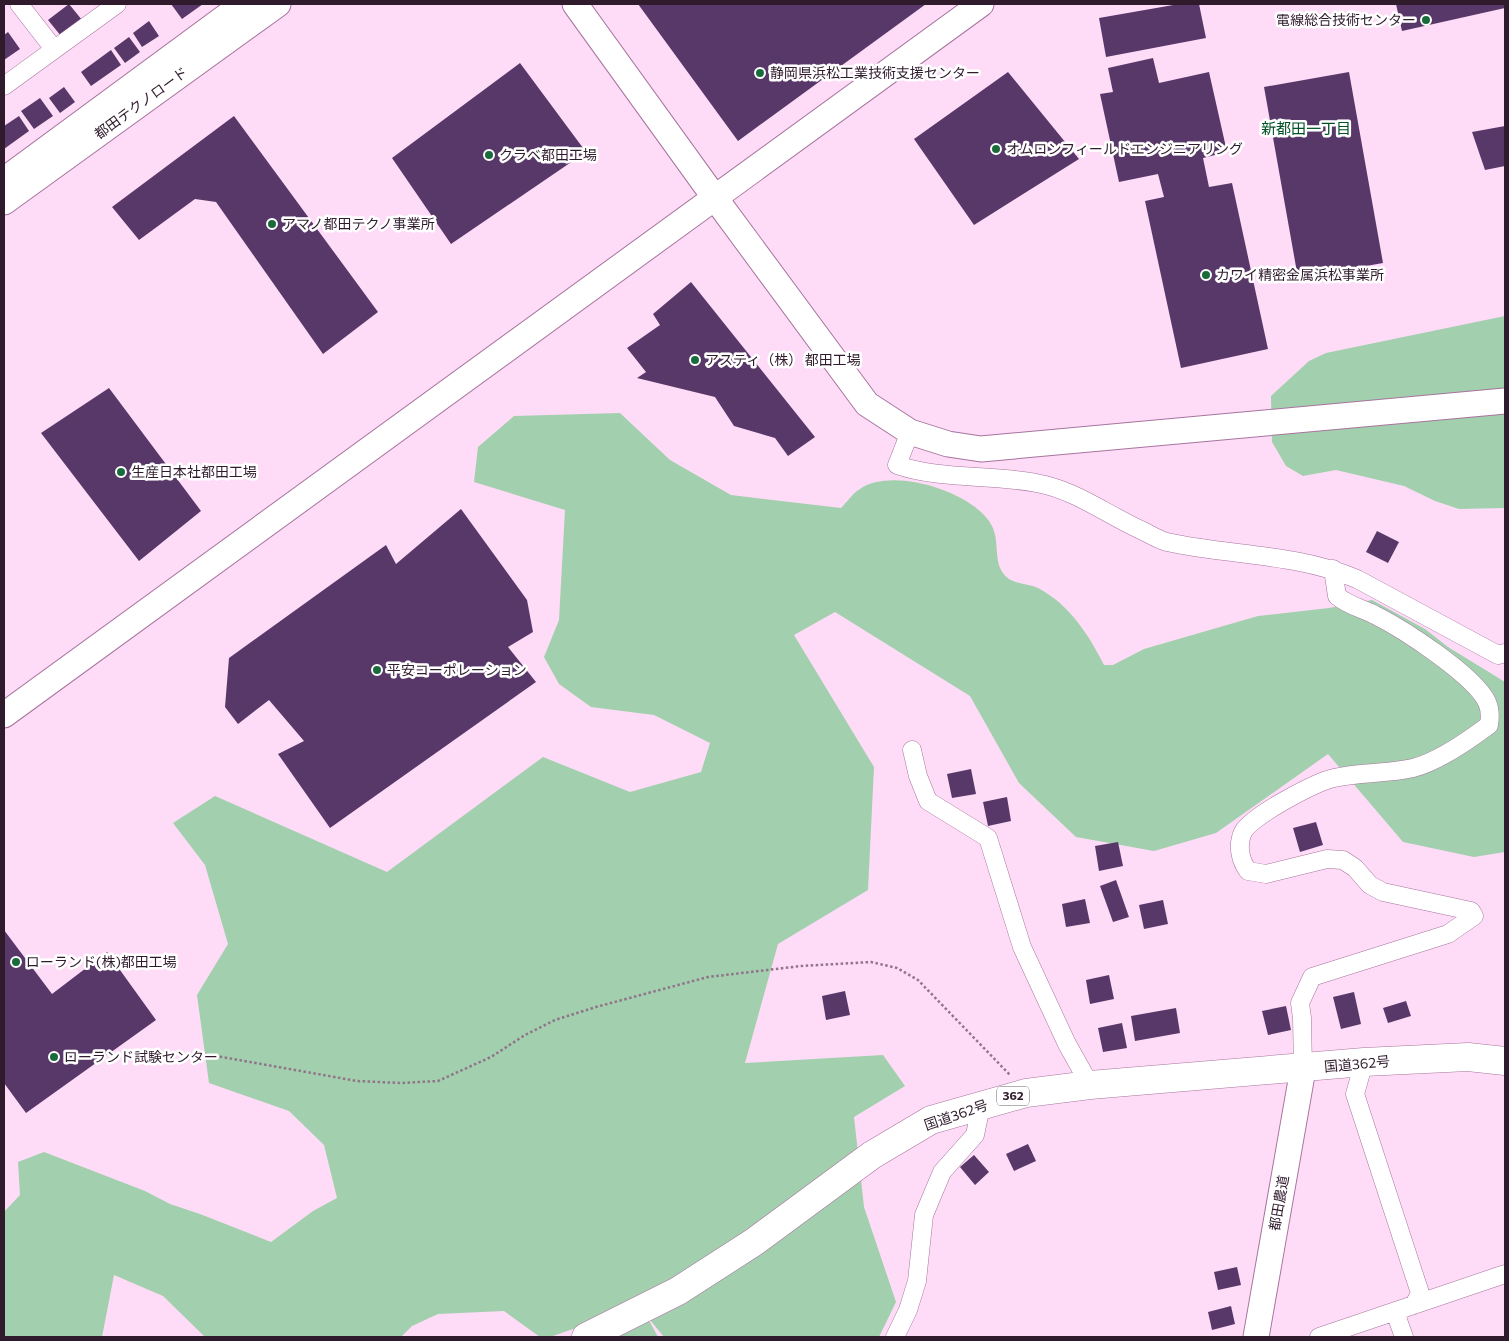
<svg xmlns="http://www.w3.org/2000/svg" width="1509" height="1341" viewBox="0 0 1509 1341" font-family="Commissioner,'Noto Sans JP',sans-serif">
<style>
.green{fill:#a2cfad}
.building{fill:#583869}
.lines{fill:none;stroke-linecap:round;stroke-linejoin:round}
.street-casing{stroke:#a7749e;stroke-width:19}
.secondary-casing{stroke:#a7749e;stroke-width:27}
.highway-casing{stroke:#a7749e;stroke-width:29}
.path{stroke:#8f748a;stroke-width:2.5;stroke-dasharray:2.5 2.5;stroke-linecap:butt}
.street{stroke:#fff;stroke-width:18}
.secondary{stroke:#fff;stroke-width:25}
.highway{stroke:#fff;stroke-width:28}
.poi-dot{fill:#1a6b3b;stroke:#fff;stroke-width:2}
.labels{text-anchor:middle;stroke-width:5;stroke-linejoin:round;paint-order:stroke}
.shield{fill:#fff;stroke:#6d5f6b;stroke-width:1}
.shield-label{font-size:12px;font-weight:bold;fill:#2f1b2c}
.poi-label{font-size:14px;fill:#2f1b2c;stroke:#fff;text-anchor:start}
.street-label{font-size:14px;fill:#2f1b2c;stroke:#fff}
.neighbourhood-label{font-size:15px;fill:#005026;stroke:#fff}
</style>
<rect width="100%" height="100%" fill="#fedcf7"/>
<path class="green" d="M1505,316V508L1459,509L1435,501L1404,486L1336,470L1303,476L1286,466L1272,442L1271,396L1309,361L1326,353Z
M620,413L670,460L731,495L841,508C847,502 853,493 860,489C892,466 975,492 992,526C1001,544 991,566 1009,579C1017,584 1029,584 1038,588C1069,604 1089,635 1104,665H1113L1144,649L1258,616L1329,608L1372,600L1425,629L1448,647L1505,682V852L1474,857L1403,842L1328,754L1216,833L1154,851L1076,837L1019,783L970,696L835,612L794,635L874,767L868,890L778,944L745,1063L883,1055L905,1086L854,1117L864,1207L896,1302L879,1337H664L646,1315L658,1337H595L596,1321L550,1337H540L504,1311L438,1314L412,1326L401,1337H205L163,1296L114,1275L102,1337H4V1212L20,1195L18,1162L44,1152L145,1191L170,1204L200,1214L271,1242L313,1211L337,1198L324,1145L289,1111L209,1083L197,995L228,944L205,865L173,823L215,796L387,872L543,757L630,792L701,772L710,743L654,715L591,707L559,684L544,657L559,620L565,510L474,482L478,447L514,416Z"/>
<path class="building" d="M69,4L82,20L61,36L48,20Z
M171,4H203L182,19Z
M638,4H926L738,141Z
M1179,4H1199L1206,38L1106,57L1099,18Z
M1396,4H1505V8L1402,31Z
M149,21L159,36L142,47L133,33Z
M8,32L20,49L4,60V35Z
M129,37L140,52L125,63L114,48Z
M111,50L121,65L91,86L81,72Z
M1153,58L1159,83L1209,72L1227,152L1203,158L1209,187L1232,183L1268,349L1181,368L1145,201L1164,197L1158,174L1119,182L1100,94L1113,92L1108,68Z
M520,63L586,152L451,244L392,158Z
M1008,72L1079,159L974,225L914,139Z
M1349,72L1383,263L1298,278L1264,87Z
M64,87L75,102L60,113L49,98Z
M40,98L53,116L34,129L21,111Z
M19,116L29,131L4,149V126Z
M234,116L378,312L323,354L216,202L195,199L139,240L112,207Z
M1505,126V166L1485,170L1472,132Z
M691,282L815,437L788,456L775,438L734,426L715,397L637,378L646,372L627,348L660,325L653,314Z
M109,388L201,511L139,561L41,433Z
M461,509L527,600L533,632L508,647L536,682L330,828L278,754L304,741L269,700L238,724L225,707L229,658L386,545L396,564Z
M1377,531L1399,542L1388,563L1366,552Z
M971,769L976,794L952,798L947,774Z
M1007,797L1011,821L988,826L983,802Z
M1316,822L1323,845L1300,852L1293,828Z
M1118,842L1123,866L1099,871L1095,846Z
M1116,880L1129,917L1113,922L1100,886Z
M1085,899L1090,923L1066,927L1062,904Z
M1163,900L1168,924L1144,929L1139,905Z
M4,930L52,994L107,952L156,1020L26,1113L4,1083Z
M1109,975L1114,999L1090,1004L1086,980Z
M845,991L850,1015L826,1020L822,996Z
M1354,992L1361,1024L1341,1029L1333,997Z
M1406,1001L1411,1016L1388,1023L1383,1008Z
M1286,1006L1291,1030L1268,1035L1262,1011Z
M1176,1008L1180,1033L1135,1041L1131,1016Z
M1122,1023L1127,1048L1103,1052L1098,1028Z
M1028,1144L1036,1161L1014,1171L1006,1154Z
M974,1155L989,1172L975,1185L960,1167Z
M1237,1267L1241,1285L1218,1290L1214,1272Z
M1231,1306L1235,1324L1212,1330L1208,1312Z"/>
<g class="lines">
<defs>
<path id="street" d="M19,4L54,49
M4,86L117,4
M910,432L897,465C941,480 990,474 1036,483C1076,490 1107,515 1143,531C1151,535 1159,540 1167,542C1230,556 1296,553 1357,579L1498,655L1505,653
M912,750L918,776L928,801L988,838L1022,947L1067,1044L1090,1085
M1364,1062L1355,1094L1420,1293L1414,1305
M1303,1069L1302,1018L1300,1003L1312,977L1448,934L1474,916L1471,911L1383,892L1370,885L1355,868L1343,860L1327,859L1266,874L1248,871C1240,860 1237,845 1243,832C1251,816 1316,782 1334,778C1360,772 1387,774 1413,768C1437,762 1469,740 1489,725C1490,719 1490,709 1487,702C1474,675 1403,629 1375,615C1362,608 1349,606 1337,596L1333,569
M1395,1312L1404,1337
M895,1337L908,1310L917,1281L924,1215L942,1172L975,1135L981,1106
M1319,1337L1505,1274"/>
<path id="secondary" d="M575,4L715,198L867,404L910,432L948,444L981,449L1505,401
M4,180L243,4
M4,202L278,4
M4,715L981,4
M1256,1337L1303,1069"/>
<path id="highway" d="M586,1337L678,1291L754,1242L872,1155L931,1120L1026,1093L1090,1085L1364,1062L1468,1057L1505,1061"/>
</defs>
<use href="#street" class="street-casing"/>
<use href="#secondary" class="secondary-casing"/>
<use href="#highway" class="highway-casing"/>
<path class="path" d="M205,1054L357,1081L401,1083L438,1081L491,1057L525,1035L555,1020L596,1007L708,977L801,966L871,962L897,968L918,980L1010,1075"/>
<use href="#street" class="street"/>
<use href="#secondary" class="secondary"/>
<use href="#highway" class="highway"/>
</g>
<g class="poi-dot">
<circle cx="1426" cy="20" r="5"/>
<circle cx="760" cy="73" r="5"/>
<circle cx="996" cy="149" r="5"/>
<circle cx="489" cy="155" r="5"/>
<circle cx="272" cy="224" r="5"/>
<circle cx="1206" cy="275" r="5"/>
<circle cx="695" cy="360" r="5"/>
<circle cx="121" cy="472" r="5"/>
<circle cx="377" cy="670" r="5"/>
<circle cx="16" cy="962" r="5"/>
<circle cx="54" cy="1057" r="5"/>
</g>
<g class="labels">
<rect class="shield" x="997" y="1086.5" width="32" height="19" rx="4"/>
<g class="shield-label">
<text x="1013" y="1100">362</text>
</g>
<g class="poi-label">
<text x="1416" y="25" text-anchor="end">電線総合技術センター</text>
<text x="770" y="78">静岡県浜松工業技術支援センター</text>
<text x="1006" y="154">オムロンフィールドエンジニアリング</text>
<text x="499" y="160">クラベ都田工場</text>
<text x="282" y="229">アマノ都田テクノ事業所</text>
<text x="1216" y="280">カワイ精密金属浜松事業所</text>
<text x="705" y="365">アスティ（株） 都田工場</text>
<text x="131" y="477">生産日本社都田工場</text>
<text x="387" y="675">平安コーポレーション</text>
<text x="26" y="967">ローランド(株)都田工場</text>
<text x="64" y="1062">ローランド試験センター</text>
</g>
<g class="street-label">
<text transform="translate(141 103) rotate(-36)" y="5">都田テクノロード</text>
<text transform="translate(1357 1064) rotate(-5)" y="5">国道362号</text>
<text transform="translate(956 1115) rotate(-19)" y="5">国道362号</text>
<text transform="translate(1279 1203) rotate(-80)" y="5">都田農道</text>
</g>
<g class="neighbourhood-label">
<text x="1306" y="134">新都田一丁目</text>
</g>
</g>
<rect width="1509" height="1341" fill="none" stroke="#2f1b2c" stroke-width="10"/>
</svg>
